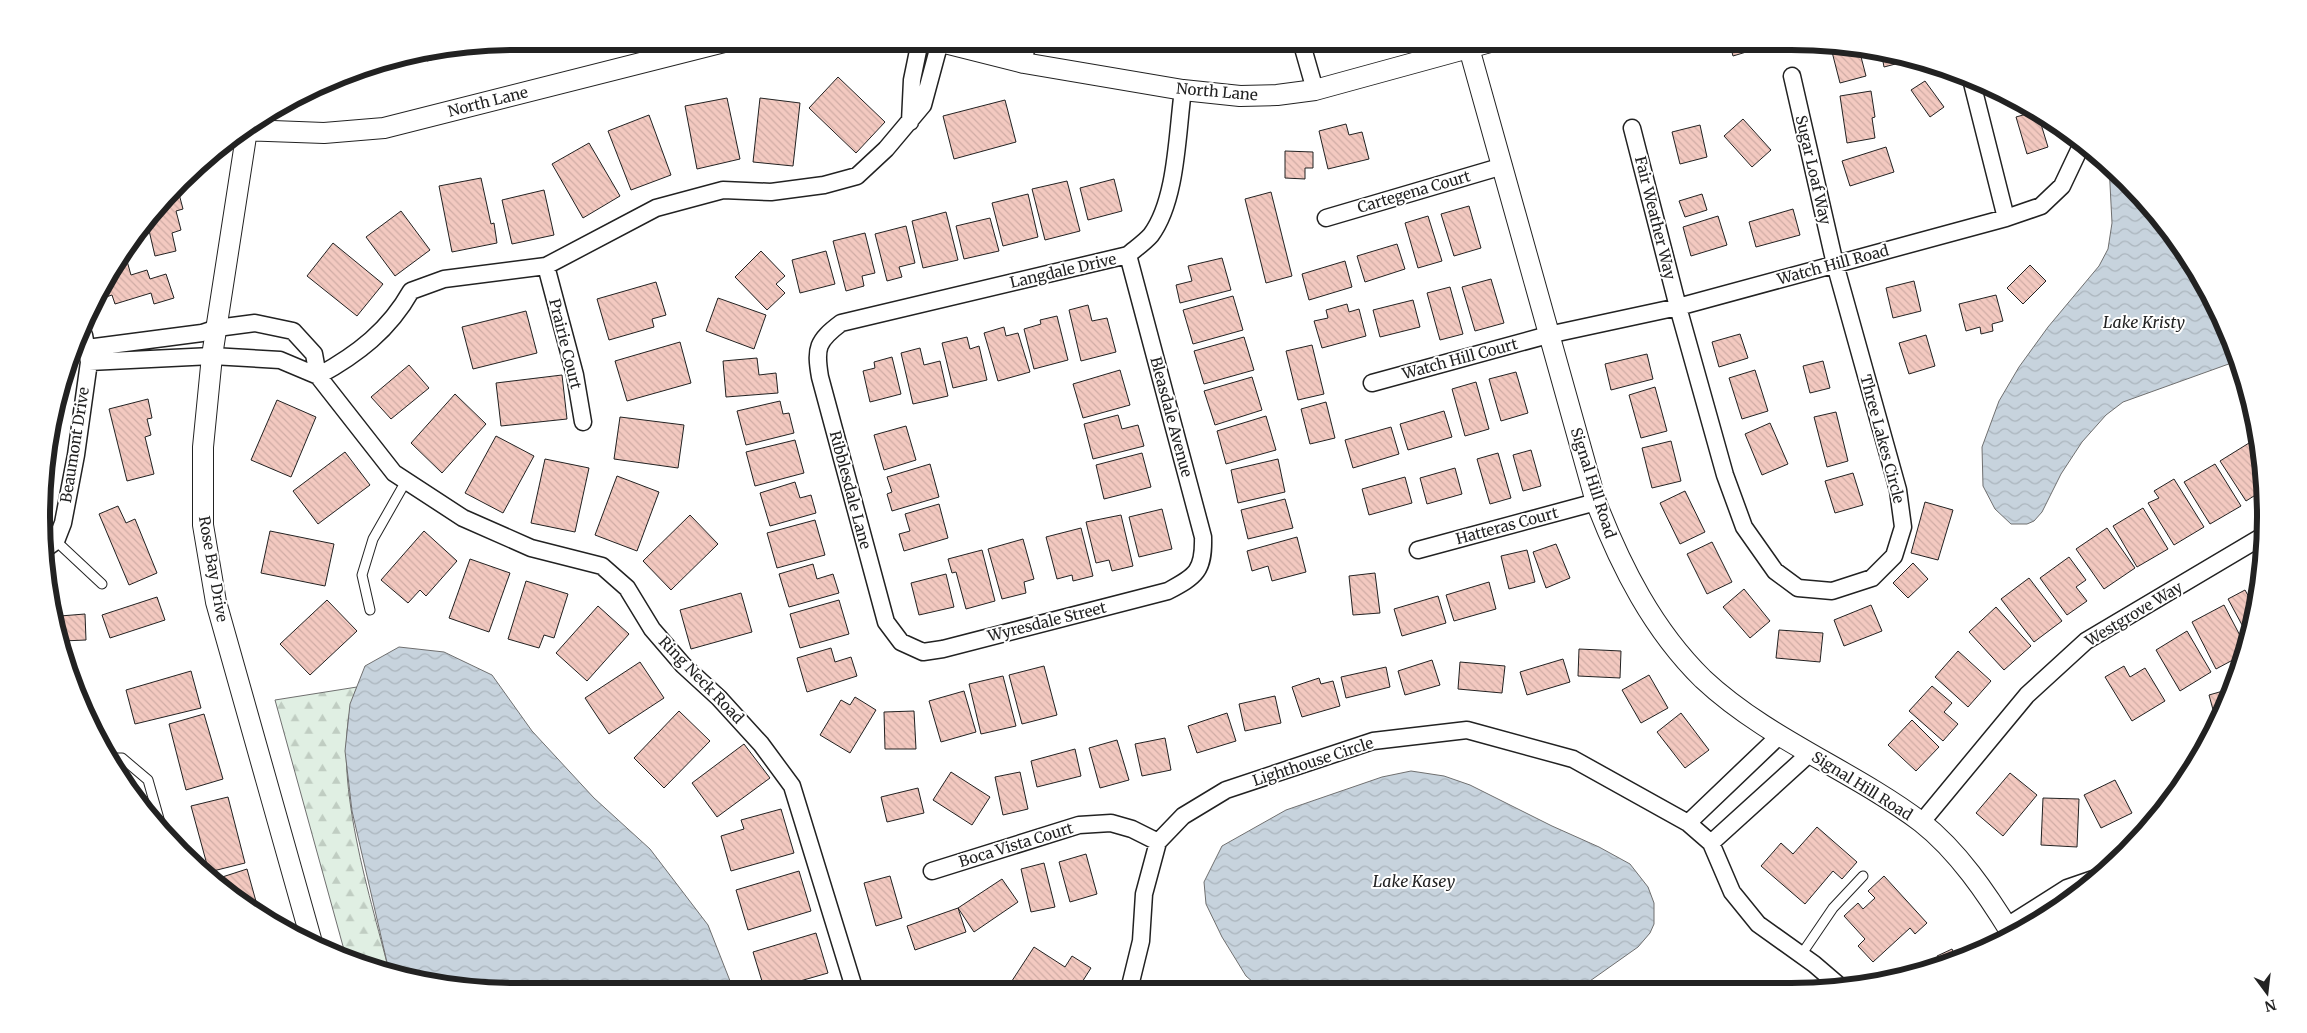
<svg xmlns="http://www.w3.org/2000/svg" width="2307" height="1033" viewBox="0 0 2307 1033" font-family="Merriweather,serif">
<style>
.forest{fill:url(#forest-firs);stroke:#6f6f6f}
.water{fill:url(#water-waves);stroke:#6f6f6f}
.building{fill:url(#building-back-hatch);stroke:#222}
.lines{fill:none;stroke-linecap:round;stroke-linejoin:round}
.service-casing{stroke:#222;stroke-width:11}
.minor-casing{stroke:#222;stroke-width:19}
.tertiary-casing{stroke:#222;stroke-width:22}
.service{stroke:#fff;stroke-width:9}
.minor{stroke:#fff;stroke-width:16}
.tertiary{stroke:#fff;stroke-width:20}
.labels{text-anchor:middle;stroke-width:4;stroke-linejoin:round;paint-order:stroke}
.street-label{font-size:15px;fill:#222;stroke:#fff}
.water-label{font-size:16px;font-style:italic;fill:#222;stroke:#fff}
.rim{fill:none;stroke:#222;stroke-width:6}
</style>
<defs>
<pattern id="forest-firs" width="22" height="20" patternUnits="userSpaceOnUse" patternTransform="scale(1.25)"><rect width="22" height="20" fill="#e0efe3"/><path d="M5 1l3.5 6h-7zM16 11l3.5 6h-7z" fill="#c0cdc2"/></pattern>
<pattern id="water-waves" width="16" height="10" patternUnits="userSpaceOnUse" patternTransform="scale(1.25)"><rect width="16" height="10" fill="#c7d3dd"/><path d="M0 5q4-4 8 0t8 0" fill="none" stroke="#abb5bd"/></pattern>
<pattern id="building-back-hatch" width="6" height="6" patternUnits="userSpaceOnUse" patternTransform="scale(1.25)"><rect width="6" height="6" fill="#f3c9c0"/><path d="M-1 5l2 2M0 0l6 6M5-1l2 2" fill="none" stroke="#d0aca5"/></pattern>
</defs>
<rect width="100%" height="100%" fill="#fff"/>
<path class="forest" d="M357,687C326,762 370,894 389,971L363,966L346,957L275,700Z"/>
<path class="water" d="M2109,165L2168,227L2217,307L2237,361L2123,402L2106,415L2082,442L2061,474L2042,512L2034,521L2027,524H2011L1995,509L1983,486L1982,447L1999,401L2019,367L2048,327L2099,266L2108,249L2112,223Z
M399,647L444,652L492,675L532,731L594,798L650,849L708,925L734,991L517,992L389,971L352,811L345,751L350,704L365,666Z
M1411,771L1444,776L1470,785L1552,826L1599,847L1630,864L1648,887L1654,903V924L1650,933L1638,947L1580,988L1261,989L1246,976L1222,937L1206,904L1204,882L1222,846L1286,810L1382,777Z"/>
<path class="building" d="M1729,41H1775L1776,43L1733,56Z
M476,48L427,61L426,56Z
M1831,48L1860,53L1866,76L1840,83Z
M1882,56L1907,61L1884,67Z
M411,59L412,62L353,78L352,72L363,67Z
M838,77L885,122L856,153L809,108Z
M1925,81L1944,107L1930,117L1911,90Z
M1871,91L1875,117L1872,118L1875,138L1847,143L1840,96Z
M727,98L740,159L697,169L685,106Z
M760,98L800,103L793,166L753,162Z
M1005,100L1016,142L954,159L943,116Z
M2037,111L2048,147L2027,154L2016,117Z
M649,115L671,175L631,190L608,131Z
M1743,119L1771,150L1752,167L1724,136Z
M1346,124L1349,135L1362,132L1369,159L1328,169L1319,131Z
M1700,125L1707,157L1680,164L1672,132Z
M589,143L620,196L583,218L552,164Z
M1886,147L1894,172L1850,186L1842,161Z
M1285,151L1313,152V168H1305V179L1285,178Z
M481,178L491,224L494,223L497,243L452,252L439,186Z
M1114,179L1122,211L1088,220L1080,188Z
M1067,181L1080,231L1045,240L1032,189Z
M178,190L183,209L176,211L181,230L172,233L176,251L155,256L148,226Z
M544,190L554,235L512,244L502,200Z
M1271,192L1292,276L1266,283L1245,199Z
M1028,194L1038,237L1003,246L992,203Z
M1702,194L1707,210L1685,217L1679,201Z
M1469,206L1481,248L1454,256L1441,214Z
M1793,209L1800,235L1756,247L1749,222Z
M401,211L430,250L395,276L366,237Z
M946,212L958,260L923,268L912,221Z
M1428,216L1442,261L1418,268L1405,223Z
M1718,216L1727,245L1691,256L1683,227Z
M990,218L999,251L964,259L956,226Z
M906,226L915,263L899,267L902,277L887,281L875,234Z
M865,233L875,273L862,276L864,286L846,291L833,241Z
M333,243L383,284L357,316L307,276Z
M1397,244L1405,269L1365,282L1357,256Z
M761,251L785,276L776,284L785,293L767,310L735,277Z
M826,251L835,284L800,293L792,260Z
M1222,258L1231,290L1180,303L1176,285L1192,281L1188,266Z
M127,261L131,275L147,270L150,279L166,274L174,298L154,304L151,293L115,304L112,295L97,300L105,279L117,264Z
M1345,261L1352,287L1309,300L1302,274Z
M2030,265L2046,281L2023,304L2007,288Z
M1491,279L1504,323L1475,331L1462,287Z
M1914,281L1921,311L1893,318L1886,288Z
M656,282L666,315L652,319L654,327L609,340L597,299Z
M1450,287L1463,334L1440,340L1427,293Z
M1996,295L2003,321L1992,324L1993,331L1981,334L1980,327L1966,331L1959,304Z
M1233,296L1243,330L1193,344L1183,310Z
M718,298L766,315L754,349L706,331Z
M1413,300L1420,327L1380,337L1373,310Z
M1347,304L1349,312L1359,309L1366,336L1322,348L1314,321L1328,318L1326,310Z
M1088,305L1092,321L1107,318L1116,352L1081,361L1069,310Z
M526,311L537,353L473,369L462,327Z
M1057,316L1068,360L1034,369L1024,329L1041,324L1040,320Z
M1004,327L1006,336L1018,333L1030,372L998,381L984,333Z
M1740,334L1748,358L1719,367L1712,342Z
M1926,335L1935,366L1909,374L1899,343Z
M967,337L970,349L979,346L987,380L953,388L942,343Z
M1244,337L1254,370L1204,384L1194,351Z
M680,342L691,383L627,401L615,361Z
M1312,345L1324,394L1298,400L1286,351Z
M920,348L924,365L940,361L948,396L913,404L901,353Z
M1647,354L1653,379L1611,390L1605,364Z
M892,357L901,394L870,402L863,371L875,368L874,362Z
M757,358L759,375L776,373L778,393L726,397L723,361Z
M1823,361L1830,388L1810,393L1803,366Z
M409,365L429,388L391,419L371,397Z
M1120,370L1130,405L1083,418L1073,384Z
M1755,370L1768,411L1742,419L1729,378Z
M1516,372L1528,413L1501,421L1489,379Z
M562,375L567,419L501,426L496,383Z
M1252,377L1262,410L1215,425L1204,391Z
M1476,382L1489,429L1465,436L1452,389Z
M1655,387L1667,431L1641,438L1629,395Z
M455,394L486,424L442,473L411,443Z
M148,399L152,418L147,419L151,435L145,437L154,474L127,481L109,409Z
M277,400L316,417L291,477L251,460Z
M780,401L783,414L789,413L794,433L746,445L737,411Z
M1326,402L1335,438L1310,444L1301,409Z
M1444,411L1452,437L1408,450L1400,424Z
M1836,412L1848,461L1827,467L1814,417Z
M1118,415L1122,429L1138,425L1144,446L1093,459L1084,424Z
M1266,416L1276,450L1226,464L1217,431Z
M620,417L684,425L678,468L614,459Z
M1770,423L1788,464L1762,475L1745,434Z
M906,426L916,460L884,470L874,435Z
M1391,427L1399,454L1353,468L1345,440Z
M496,436L534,456L503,513L465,493Z
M795,440L804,473L755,486L746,452Z
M1671,441L1681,481L1652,488L1642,448Z
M2249,443L2261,461L2265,489L2246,501L2220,461Z
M48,448L54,467L47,469L52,486L44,489Z
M1531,450L1541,486L1523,491L1513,455Z
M345,452L370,485L318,524L293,491Z
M1142,453L1151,487L1104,499L1096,465Z
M1498,453L1511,498L1490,504L1477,459Z
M545,459L589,468L575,532L531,523Z
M1278,459L1285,492L1238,503L1231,470Z
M930,464L939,497L892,511L887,494L892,492L887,477Z
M2215,464L2241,506L2210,524L2184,482Z
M1455,468L1462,494L1427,504L1420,478Z
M1853,473L1863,505L1835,513L1825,481Z
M617,476L659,492L637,551L595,535Z
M1405,477L1412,503L1369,515L1362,489Z
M2174,479L2204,527L2174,545L2148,503L2159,498L2154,491Z
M795,482L800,498L811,495L816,513L770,526L760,493Z
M1685,491L1705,532L1680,544L1660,503Z
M1285,499L1293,528L1248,539L1241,510Z
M1925,502L1953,510L1938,560L1911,553Z
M939,504L948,538L904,551L899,534L910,531L905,514Z
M118,506L126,523L135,519L157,573L129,585L99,514Z
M2143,508L2168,549L2137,567L2113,526Z
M1162,509L1172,549L1139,557L1129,517Z
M690,515L718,544L671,590L643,561Z
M1121,515L1133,566L1112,571L1109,560L1096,563L1086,522Z
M815,520L825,555L777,568L767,533Z
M1081,528L1093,576L1073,581L1072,575L1057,579L1046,537Z
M2107,528L2135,568L2104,589L2076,549Z
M270,531L334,544L325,586L261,573Z
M424,531L457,561L426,596L420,590L408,603L381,580Z
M1297,537L1306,572L1272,581L1268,566L1252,571L1247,551Z
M1023,539L1034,579L1024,582L1026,593L1002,599L988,549Z
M1712,542L1732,582L1707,594L1687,554Z
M1556,544L1570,578L1546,588L1533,552Z
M982,550L995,601L966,609L956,572L952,573L948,559Z
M1527,550L1535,582L1509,589L1501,556Z
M2069,557L2086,580L2076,587L2087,601L2067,615L2040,578Z
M470,559L510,573L489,632L449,618Z
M1913,563L1928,579L1908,598L1893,583Z
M813,564L817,579L833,574L839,593L789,607L779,574Z
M1375,573L1380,613L1353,615L1349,576Z
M946,574L954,607L919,615L911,583Z
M2029,578L2062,621L2034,642L2001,599Z
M526,581L568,594L554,638L544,635L539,648L508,639Z
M1489,582L1496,609L1454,621L1446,595Z
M1744,589L1770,621L1750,638L1723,607Z
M2245,590L2251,601L2257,597L2248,636L2228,599Z
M741,593L752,632L691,649L680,610Z
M1438,596L1446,623L1402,636L1394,609Z
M157,597L165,620L110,638L102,615Z
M327,600L357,631L310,675L280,644Z
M839,600L849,634L800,648L790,614Z
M1871,605L1882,631L1844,646L1834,620Z
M2224,605L2246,647L2244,654L2216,669L2192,622Z
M598,606L629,634L587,681L556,653Z
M1996,607L2031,646L2004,670L1969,632Z
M51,610H60V616L85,614L86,640L62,641Z
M1779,630L1823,633L1820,662L1776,658Z
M2187,631L2211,672L2180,691L2156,650Z
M831,648L835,662L851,657L857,676L807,692L797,658Z
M1579,649L1621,651L1620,678L1578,676Z
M1958,651L1991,681L1968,707L1935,677Z
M1563,659L1570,682L1527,695L1520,672Z
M1432,660L1440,685L1405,695L1398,671Z
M640,662L664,698L609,734L585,698Z
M1460,662L1505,666L1502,693L1458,689Z
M1044,666L1057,715L1022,724L1009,675Z
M2124,666L2130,677L2145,668L2165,701L2132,721L2105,677Z
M1386,667L1390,687L1346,698L1341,677Z
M191,671L201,708L135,724L126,690Z
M1649,675L1668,708L1641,723L1622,690Z
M1003,676L1016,726L981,734L969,684Z
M1319,678L1321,684L1333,681L1340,706L1302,717L1292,687Z
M1932,686L1952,703L1944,712L1958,724L1943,741L1909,711Z
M2230,689L2215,717L2209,695Z
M964,691L976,732L941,742L929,701Z
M1275,696L1281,723L1245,731L1239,704Z
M855,697L876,710L850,753L820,735L841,700L850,705Z
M679,711L710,741L664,788L634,758Z
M914,711L916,749H885L884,712Z
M1227,713L1236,741L1197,753L1188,726Z
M1681,713L1709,750L1685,768L1657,732Z
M204,714L223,779L186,790L169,724Z
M1912,720L1939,747L1916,771L1888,745Z
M1165,738L1171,770L1142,776L1135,744Z
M1117,740L1129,780L1100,788L1089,748Z
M744,744L770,778L717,817L692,783Z
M1075,749L1081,776L1037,787L1031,761Z
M951,772L990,797L972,825L933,800Z
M1020,772L1028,809L1003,815L995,777Z
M2010,773L2037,795L2003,836L1976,813Z
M2115,780L2132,813L2101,828L2084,795Z
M918,788L924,813L887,822L881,797Z
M228,797L245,863L209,872L191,806Z
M2043,798L2079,799L2077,847L2041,845Z
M781,809L794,853L731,871L721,836L744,829L741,820Z
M1817,827L1857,862L1842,879L1833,871L1805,904L1761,866L1781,843L1793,854Z
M1086,854L1097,894L1070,902L1059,862Z
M1044,863L1055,907L1031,912L1021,869Z
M247,869L257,905L251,906L227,893L213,880Z
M799,871L811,911L748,930L736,890Z
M890,876L902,918L876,926L864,883Z
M1884,876L1927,923L1915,934L1910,928L1873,962L1858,946L1865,939L1844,916L1858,903L1863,909L1875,898L1868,891Z
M1002,879L1018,902L974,932L958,908Z
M958,908L966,932L915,950L907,926Z
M816,933L828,973L765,991L753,952Z
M1034,947L1065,967L1072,956L1091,968L1077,990H1006Z
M1952,949L1957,960L1940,964L1937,956Z
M1921,965L1923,969L1898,975Z"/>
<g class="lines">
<defs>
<path id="service" d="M56,541L102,584
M370,610L362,575L373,539L406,481
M108,758H122L148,780L163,833
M1801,955L1833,908L1863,876"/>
<path id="minor" d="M1301,41L1315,90
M1024,63L1027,41
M1971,79L2006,218
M910,122L912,80L920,41
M1632,128L1678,307L1725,475L1744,527L1775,571L1798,588L1832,591L1872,578L1894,556L1903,527L1898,490L1835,264L1792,76
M1326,218L1503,166
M1128,255L1203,537C1204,571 1196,576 1168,591L943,649L923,652L901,642L886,622L820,377C815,348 817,341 841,323L1128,255C1135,249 1145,242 1151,235C1177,200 1177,133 1183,90
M546,266L575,375L583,422
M87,348L202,333L217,328L255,323L293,331L314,354L318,376L394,473L463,518L531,548L602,566L627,588L652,629L683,665L719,698L761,744L792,786L855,991
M89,362L212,356L280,360L318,376
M318,376C358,354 389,330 411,291L444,279L546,266L656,208L723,190L771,192L824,185L857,176L886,149L923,105L940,42
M1372,383L1548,335L1678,307L2006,218L2041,206L2062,186L2080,148V142
M45,549L56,541L63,523L76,455L89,362L84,335
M1418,550L1596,502
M1688,823L1779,736
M1921,823L2027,695L2086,641L2263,536
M1711,843L1809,754
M932,871L1079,825L1111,823L1132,829L1158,842
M2007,926L2067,888L2096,878
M1129,990L1141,941L1144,894L1158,842L1183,816L1226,790L1373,741L1467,730L1573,759L1688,823L1711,843L1732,892L1758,924L1814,964L1842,988"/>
<path id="tertiary" d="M937,41L1024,63L1183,90L1240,96L1277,95L1315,90L1494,41
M1469,48L1596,502C1621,567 1653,630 1703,679C1767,739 1852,770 1921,822C1958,851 1987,894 2011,933
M244,130L324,133L384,128L728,41
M247,130L212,356L203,447V525L216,602L311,939"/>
</defs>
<use href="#service" class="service-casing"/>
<use href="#minor" class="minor-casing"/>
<use href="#tertiary" class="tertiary-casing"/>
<use href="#service" class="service"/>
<use href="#minor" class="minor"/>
<use href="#tertiary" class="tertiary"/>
</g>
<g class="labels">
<g class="street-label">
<text transform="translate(1217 92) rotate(5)" y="5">North Lane</text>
<text transform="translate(488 102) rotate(-14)" y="5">North Lane</text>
<text transform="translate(1813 170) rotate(77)" y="5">Sugar Loaf Way</text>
<text transform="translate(1414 192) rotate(-16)" y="5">Cartegena Court</text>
<text transform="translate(1655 218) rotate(76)" y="5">Fair Weather Way</text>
<text transform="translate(1833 265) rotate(-15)" y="5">Watch Hill Road</text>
<text transform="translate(1063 271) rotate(-13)" y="5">Langdale Drive</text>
<text transform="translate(565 344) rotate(76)" y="5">Prairie Court</text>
<text transform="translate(1460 359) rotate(-15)" y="5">Watch Hill Court</text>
<text transform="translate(1171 417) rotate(75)" y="5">Bleasdale Avenue</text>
<text transform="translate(1882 439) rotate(75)" y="5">Three Lakes Circle</text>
<text transform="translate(75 445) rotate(-81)" y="5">Beaumont Drive</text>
<text transform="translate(1593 483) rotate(72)" y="5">Signal Hill Road</text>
<text transform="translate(850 490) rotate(75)" y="5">Ribblesdale Lane</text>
<text transform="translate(1507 526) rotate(-15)" y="5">Hatteras Court</text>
<text transform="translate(213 569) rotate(80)" y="5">Rose Bay Drive</text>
<text transform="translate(2134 614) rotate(-31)" y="5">Westgrove Way</text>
<text transform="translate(1047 622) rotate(-14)" y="5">Wyresdale Street</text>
<text transform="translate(701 680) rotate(46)" y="5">Ring Neck Road</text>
<text transform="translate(1313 762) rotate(-18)" y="5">Lighthouse Circle</text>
<text transform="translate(1862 786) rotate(32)" y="5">Signal Hill Road</text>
<text transform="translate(1016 845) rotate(-17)" y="5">Boca Vista Court</text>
</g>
<g class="water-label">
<text x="2144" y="328">Lake Kristy</text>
<text x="1414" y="887">Lake Kasey</text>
</g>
</g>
<path d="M0 0H2307V1033H0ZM516 50H1791A466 466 0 0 1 2257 516V517A466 466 0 0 1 1791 983H516A466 466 0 0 1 50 517V516A466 466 0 0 1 516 50Z" fill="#fff" fill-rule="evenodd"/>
<path class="rim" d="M516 50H1791A466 466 0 0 1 2257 516V517A466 466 0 0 1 1791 983H516A466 466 0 0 1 50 517V516A466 466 0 0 1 516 50Z"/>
<g transform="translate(2267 993) rotate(165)" stroke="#ffffff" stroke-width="4" paint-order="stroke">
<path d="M0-4L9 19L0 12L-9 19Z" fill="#222222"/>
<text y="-8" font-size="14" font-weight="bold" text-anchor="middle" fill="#222222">N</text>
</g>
</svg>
